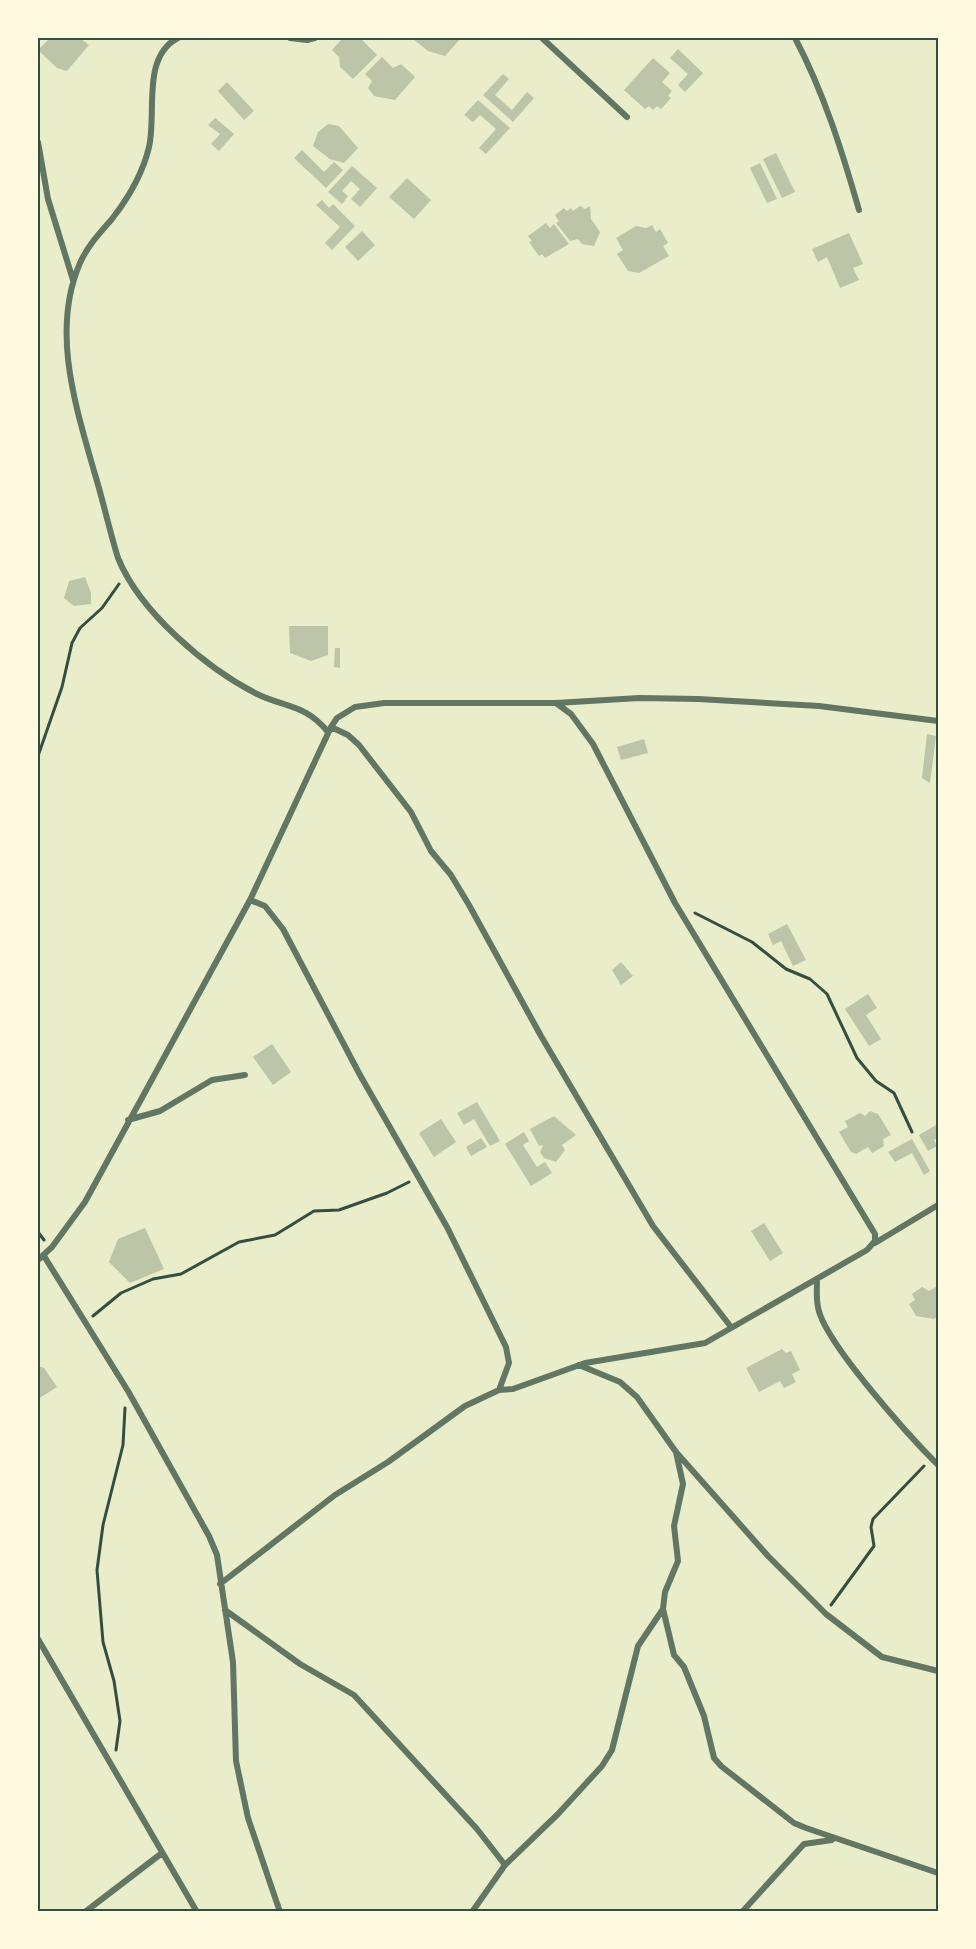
<svg xmlns="http://www.w3.org/2000/svg" width="976" height="1949" viewBox="0 0 976 1949" font-family="Lato,sans-serif">
<style>
.building{fill:#bcc5a7}
.lines{fill:none;stroke-linecap:round;stroke-linejoin:round}
.path{stroke:#344e41;stroke-width:3}
.minor{stroke:#617663;stroke-width:6}
.neatline{fill:none;stroke:#344e41;stroke-width:2}
</style>
<rect width="100%" height="100%" fill="#e9edc9"/>
<path class="building" d="M50,38H80L89,45L67,71L57,68L38,50Z
M343,38H360L377,55L353,79L340,67L339,57L332,50Z
M412,38L440,39L461,38L445,56L428,51Z
M678,49L703,73L685,92L678,85L688,74L670,58Z
M382,57L393,68L401,64L415,77L395,100L374,96L368,88L372,81L365,74Z
M653,58L670,73L662,82L672,91L668,96L671,98L661,109L657,106L653,110L649,106L645,109L624,90Z
M503,74L509,79L495,95L512,110L527,92L534,98L513,122L483,95Z
M227,82L254,111L244,120L218,91Z
M478,100L510,128L486,154L479,148L496,129L480,115L473,122L464,115Z
M215,118L234,134L219,151L211,144L220,134L208,125Z
M328,124L339,126L358,148L344,163L330,159L313,146L318,132Z
M302,150L324,172L334,162L343,170L326,188L294,158Z
M776,153L795,192L782,198L763,159Z
M760,163L777,199L767,203L750,168Z
M352,166L377,188L360,207L351,199L360,189L351,181L342,191L348,196L342,204L328,192Z
M407,178L431,200L414,219L389,197Z
M322,200L329,208L333,204L355,226L332,250L325,243L340,227L316,205Z
M580,206L585,209L590,206L591,219L600,232L594,246L582,244L578,239L570,241L556,223L559,221L555,215L564,208L567,211L571,208L573,211Z
M546,223L550,228L554,224L569,244L545,258L542,254L539,256L529,242L532,241L528,236Z
M652,225L656,232L660,229L668,243L663,246L669,256L639,273L628,271L617,254L623,250L616,238L636,226L646,228Z
M362,231L375,245L358,261L345,247Z
M849,233L863,264L853,268L859,280L840,288L827,257L818,262L812,249Z
M85,577L91,593V604L74,606L64,598L69,581Z
M289,626H328V655L311,661L290,653Z
M335,648H340V668L334,667Z
M927,734L936,736L930,783L922,778Z
M644,739L648,753L621,760L617,747Z
M787,924L806,960L793,966L781,941L773,945L768,934Z
M621,962L633,976L621,985L612,970Z
M868,994L877,1008L866,1015L881,1039L869,1046L845,1009Z
M272,1044L291,1072L273,1085L253,1057Z
M477,1102L500,1141L490,1146L474,1119L464,1125L457,1113Z
M870,1111L878,1114L891,1135L883,1139L884,1146L872,1153L868,1147L856,1154L851,1152L839,1132L848,1127L845,1121L860,1113L865,1116Z
M554,1116L576,1135L562,1145L565,1150L556,1162L544,1158L540,1152L543,1145L539,1146L530,1129Z
M441,1119L456,1142L434,1157L419,1133Z
M938,1124V1138L934,1140L937,1146L928,1151L919,1135Z
M524,1132L529,1141L523,1145L537,1167L545,1162L552,1173L531,1186L505,1144Z
M481,1138L487,1147L471,1156L466,1147Z
M912,1139L930,1171L924,1175L912,1153L895,1162L888,1152Z
M764,1223L783,1253L770,1261L751,1231Z
M145,1228L164,1269L130,1283L109,1262L118,1239Z
M922,1287L929,1291L936,1287L938,1290V1316L934,1319L916,1316L909,1304L915,1300L912,1294Z
M782,1349L786,1353L791,1351L800,1370L792,1374L796,1382L784,1388L780,1381L759,1392L746,1368Z
M38,1366L44,1368L57,1387L38,1399Z"/>
<g class="lines">
<path class="path" d="M38,767V756L62,687L72,643L80,628L102,608L119,584
M38,802V835
M695,913L752,942L786,969L810,979L827,994L857,1058L876,1081L894,1093L912,1132
M38,1232L44,1240
M93,1316L121,1293L153,1279L181,1274L239,1242L275,1235L314,1211L339,1210L387,1193L409,1182
M831,1605L874,1546L871,1527L873,1519L924,1466
M116,1750L120,1721L114,1681L103,1642L97,1570L103,1525L123,1445L125,1408"/>
<path class="minor" d="M178,38C141,57 157,113 149,147C143,173 129,197 112,219C100,233 88,245 80,263C51,330 75,404 94,471C103,500 109,529 118,558C140,612 206,668 257,694C286,708 305,704 328,732
M290,38L307,40L315,38
M542,38L627,117
M795,38C824,93 842,151 859,210
M38,142L48,199L73,280
M331,727L348,735L359,745L411,812L431,851L451,875L469,905L541,1036L653,1226L731,1327
M250,900L265,906L283,929L360,1075L447,1227L506,1347L509,1363L499,1390
M128,1120L160,1111L212,1080L245,1075
M875,1243L938,1205
M44,1256L128,1391L209,1536L217,1555L233,1662L236,1761L248,1818L280,1912
M38,1260L52,1247L85,1202L250,900L331,727L337,718L355,707L384,703H556L639,698L698,699L819,706L938,721
M817,1279C817,1288 816,1298 818,1307C823,1341 912,1439 938,1465
M579,1365L620,1382L637,1397L676,1452L768,1556L826,1614L882,1657L938,1671
M220,1584L335,1495L388,1462L465,1406L499,1390L513,1389L585,1363L705,1343L867,1250L875,1241V1234L675,903L593,744L571,714L556,703
M663,1609L674,1655L684,1667L704,1716L714,1758L721,1766L794,1823L806,1828L938,1873
M225,1610L300,1664L354,1695L477,1829L505,1865
M38,1639L197,1912
M85,1912L162,1853
M472,1912L505,1865L558,1814L602,1766L612,1750L638,1646L663,1609L665,1592L678,1561L674,1526L683,1484L676,1452
M742,1912L804,1844L832,1840"/>
</g>
<rect width="976" height="1949" fill="none" stroke="#fefae0" stroke-width="78"/>
<rect x="39" y="39" width="898" height="1871" class="neatline"/>
</svg>
